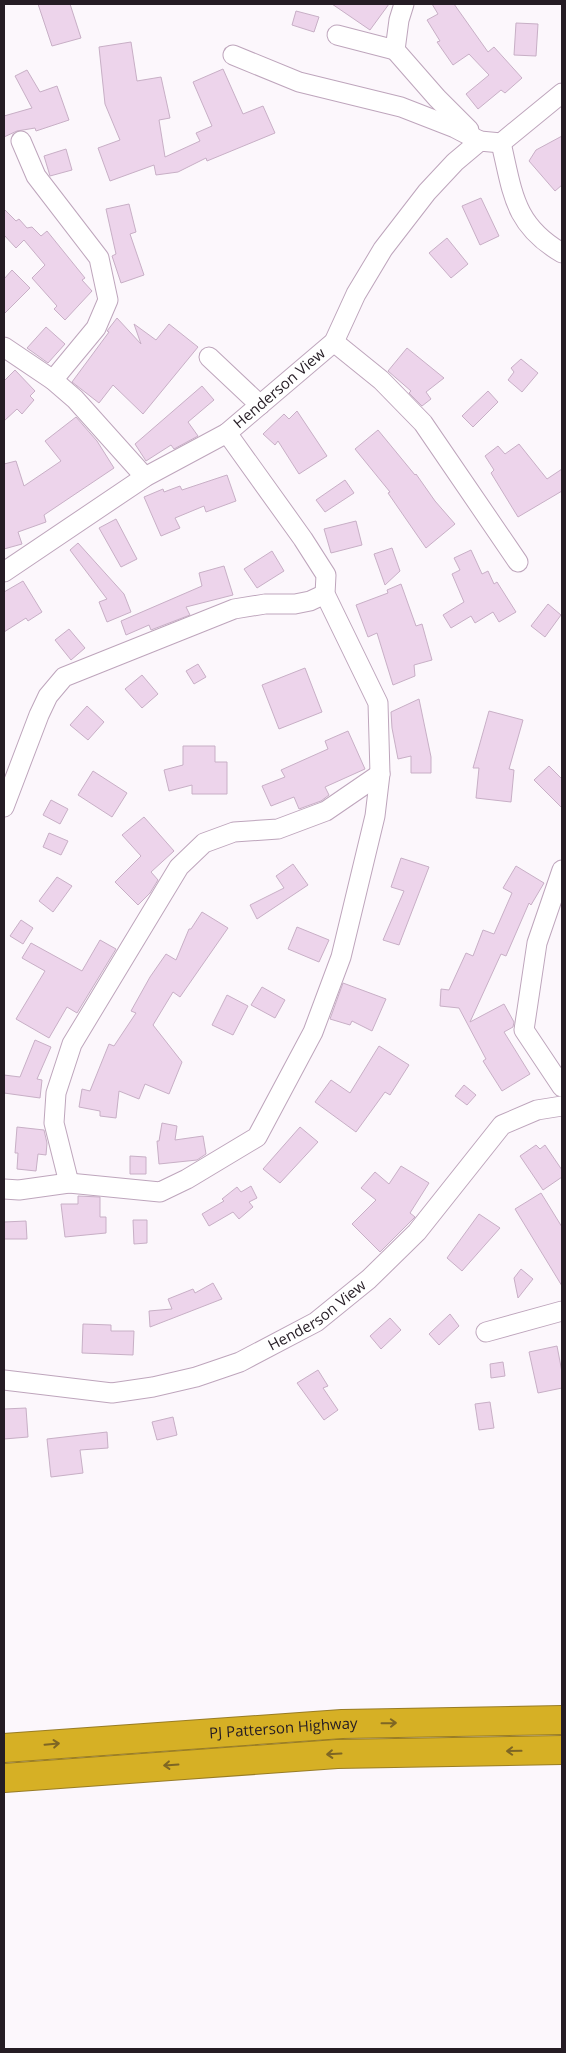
<svg xmlns="http://www.w3.org/2000/svg" width="566" height="2053" viewBox="0 0 566 2053" font-family="'Open Sans',sans-serif">
<style>
.building{fill:#edd4eb;stroke:#c8afc6}
.lines{fill:none;stroke-linecap:round;stroke-linejoin:round}
.minor-casing{stroke:#bea5bc;stroke-width:21}
.motorway-casing{stroke:#987c25;stroke-width:30}
.minor{stroke:#fff;stroke-width:19}
.motorway{stroke:#d6b025;stroke-width:28}
.oneway{stroke:#7e6624}
.labels{text-anchor:middle;stroke-width:4;stroke-linejoin:round;paint-order:stroke}
.street-label{font-size:15px;fill:#251c24;stroke:#fff}
</style>
<rect width="100%" height="100%" fill="#fcf7fc"/>
<path class="building" d="M38,4H70L81,38L52,46Z
M332,4H389L370,30Z
M432,4H454L488,52L494,47L522,78L505,93L501,90L478,109L466,94L489,75L469,54L453,65L437,42L440,41L427,20L438,14Z
M296,11L319,17L314,32L292,25Z
M516,23L538,24L536,56L514,55Z
M131,42L137,81L161,77L170,118L159,120L165,157L200,141L196,133L212,126L193,82L223,69L243,114L263,106L275,133L207,161L206,158L178,172L156,175L154,165L110,181L98,148L120,140L105,104L99,47Z
M27,70L40,92L57,86L69,120L36,131L35,128L17,131L4,137V116L32,108L15,76Z
M562,136V185L555,191L529,161L536,150Z
M66,149L72,170L50,176L44,156Z
M481,198L499,236L480,245L462,206Z
M129,204L136,232L130,234L144,275L121,283L112,256L116,254L106,209Z
M4,209L16,221L19,219L27,228L32,227L41,236L47,231L85,278L82,280L92,291L65,320L54,309L57,306L32,278L45,265L24,240L16,248L4,235Z
M447,238L468,264L451,278L429,253Z
M12,270L30,288L4,314V279Z
M117,318L141,344L134,324L156,340L169,324L198,347L143,414L113,385L99,403L72,382L109,332L107,331Z
M46,327L65,344L48,363L27,348Z
M407,348L444,378L426,392L431,399L422,406L409,393L411,391L388,371Z
M521,359L538,373L522,392L508,380L514,372L511,368Z
M15,370L35,391L30,396L34,400L22,414L17,409L4,421V381Z
M202,386L214,400L188,422L198,436L174,449L171,445L146,461L135,444Z
M488,391L498,402L473,427L462,416Z
M297,411L327,456L299,474L278,441L275,445L263,434L284,414L289,419Z
M76,417L97,441L114,468L44,515L46,522L18,532L22,544L4,549V464L16,461L24,486L61,461L45,441Z
M378,430L415,475L416,474L435,501L455,524L426,548L388,493L390,492L355,449Z
M519,444L547,479L562,469V491L518,517L491,473L494,470L485,456L498,446L505,454Z
M227,475L236,501L206,512L204,506L175,518L180,528L161,536L144,497L163,489L164,492L180,486L182,490Z
M345,480L354,493L325,512L316,500Z
M116,519L137,559L121,567L99,528Z
M356,521L362,545L331,553L324,529Z
M78,543L124,594L131,612L107,622L99,602L107,599L70,550Z
M392,548L400,571L385,585L374,554Z
M471,550L482,574L488,571L494,584L497,582L516,612L499,622L493,612L475,623L471,616L451,628L443,615L464,602L452,574L460,570L454,558Z
M272,551L284,571L257,588L244,569Z
M224,566L233,595L186,607L190,615L151,630L149,625L126,635L121,621L202,586L199,573Z
M23,581L42,612L28,621L26,618L4,632V592Z
M401,584L416,626L422,624L432,660L414,665L415,676L393,685L377,633L368,637L356,605L388,593L387,590Z
M548,604L561,615L545,637L531,626Z
M69,629L85,648L71,660L55,640Z
M198,664L206,677L194,684L186,671Z
M305,668L322,712L279,729L262,685Z
M142,675L158,694L142,708L125,689Z
M419,699L431,757V773H411V756L398,759L392,728L391,712Z
M87,706L104,722L88,740L70,725Z
M489,711L523,720L509,769L514,770L511,802L476,798L479,768H473Z
M348,731L365,769L325,787L329,795L321,801L299,809L294,797L271,806L262,786L285,777L281,770L328,749L325,741Z
M183,746H215V762H227V794H192V785L169,791L164,770L183,765Z
M549,766L562,779V808L534,780Z
M93,771L127,793L112,817L78,795Z
M51,800L68,809L60,824L43,815Z
M144,817L174,851L151,872L158,880L150,893L138,905L115,882L141,856L122,835Z
M49,833L68,841L61,855L43,847Z
M401,858L429,867L399,945L383,940L404,891L391,887Z
M293,864L308,885L257,919L250,905L284,888L276,876Z
M516,866L544,883L531,905L529,903L506,956L501,954L470,1022L504,1004L514,1022L513,1027L504,1032L530,1074L502,1091L483,1061L486,1059L459,1008L440,1006L441,989L449,990L466,953L473,956L483,930L494,934L512,893L503,888Z
M57,877L72,886L53,912L39,901Z
M202,912L228,928L180,997L173,992L153,1025L182,1062L169,1094L145,1084L139,1099L119,1091L116,1118L100,1116V1111L79,1107L82,1089L90,1091L109,1044L114,1046L136,1013L131,1011L150,977L166,954L176,960L189,929H191Z
M21,920L33,928L23,944L10,936Z
M297,927L329,940L319,962L288,949Z
M100,940L116,949L77,1013L67,1007L49,1038L16,1019L45,971L22,958L31,943L82,971Z
M343,983L386,999L372,1031L352,1021L350,1025L330,1019Z
M262,987L285,1000L275,1018L251,1005Z
M227,995L248,1006L233,1035L212,1025Z
M35,1040L51,1047L37,1079L42,1080L40,1098L4,1093V1075L20,1077Z
M379,1046L409,1065L390,1095L385,1092L356,1132L315,1102L331,1080L350,1093Z
M464,1085L476,1095L467,1105L455,1096Z
M162,1123L177,1126L175,1140L203,1136L206,1154L197,1160L159,1164L157,1141H159Z
M17,1127L44,1130L47,1143L46,1155L38,1154L36,1171L17,1169L18,1153H15Z
M300,1127L318,1142L280,1183L263,1169Z
M536,1145L540,1149L545,1145L562,1170V1177L543,1190L520,1156Z
M130,1156L146,1157V1174H130Z
M401,1166L429,1183L410,1213L415,1217L380,1252L352,1224L376,1200L361,1188L375,1172L389,1184Z
M251,1186L257,1198L249,1202L253,1207L239,1219L233,1212L209,1226L202,1214L224,1201L222,1199L237,1187L241,1192Z
M541,1193L562,1227V1286L515,1209Z
M78,1196L100,1197V1217H106V1233L65,1237L61,1204H78Z
M479,1214L500,1228L462,1271L447,1258Z
M133,1220H147V1243L134,1244Z
M26,1221L27,1239H4V1222Z
M521,1269L533,1279L518,1298L514,1278Z
M213,1283L222,1299L150,1327L149,1311L172,1309L168,1299L193,1289L195,1293Z
M450,1314L459,1326L439,1345L429,1334Z
M390,1318L401,1330L381,1349L370,1336Z
M83,1324L111,1325V1331H134L133,1355L82,1353Z
M557,1346L562,1372V1388L538,1393L529,1352Z
M503,1362L505,1376L491,1378L490,1364Z
M318,1370L328,1386L323,1388L338,1410L324,1420L297,1383Z
M490,1402L494,1428L479,1430L475,1404Z
M26,1408L28,1437L4,1439V1409Z
M173,1417L177,1435L157,1440L152,1422Z
M107,1432L108,1448L80,1450L83,1473L51,1477L47,1439Z"/>
<g class="lines">
<defs>
<g id="minor">
<path d="M404,4L399,20L395,50L437,98L469,130"/>
<path d="M337,35L395,50"/>
<path d="M233,55L299,82L401,107L455,128L480,141"/>
<path d="M21,141L36,176L99,258L108,300L96,328L53,380"/>
<path d="M501,143C513,194 514,225 562,253"/>
<path d="M334,342L381,380L423,423L518,562"/>
<path d="M4,347L53,380L75,399L145,477"/>
<path d="M209,357L260,405"/>
<path id="s1" d="M4,572L145,477L227,433L334,342L356,294L383,249L427,192L455,162L480,141L501,143L562,93"/>
<path d="M4,807L39,715L48,696L64,677L234,609L265,604H295L310,601L325,594"/>
<path d="M562,870L537,943L524,1030L562,1087"/>
<path d="M69,1183L54,1123L56,1093L72,1044L179,867L204,843L234,832L278,829L326,811L380,774"/>
<path d="M4,1189L19,1190L69,1183L160,1192L187,1179L257,1137L313,1032L341,957L375,816L380,774L378,703L325,594L326,575L303,539L227,433"/>
<path d="M486,1332L562,1311"/>
<path id="s2" d="M4,1380L112,1393L153,1387L196,1377L240,1362L316,1322L369,1279L417,1232L502,1125L537,1110L562,1106"/>
</g>
<g id="motorway">
<path id="s3" d="M4,1748L342,1724L562,1720"/>
<path d="M4,1778L337,1754L562,1750"/>
</g>
</defs>
<use href="#minor" class="minor-casing"/>
<use href="#motorway" class="motorway-casing"/>
<use href="#minor" class="minor"/>
<use href="#motorway" class="motorway"/>
</g>
<defs><path id="oneway-shaft" d="M-6 0H5M1.5-3L5.5 0L1.5 3" fill="none" stroke-width="1.6" stroke-linecap="round" stroke-linejoin="round" transform="scale(1.25)"/></defs>
<g class="oneway">
<use href="#oneway-shaft" transform="translate(389 1723) rotate(-1)"/>
<use href="#oneway-shaft" transform="translate(52 1744) rotate(-5)"/>
<use href="#oneway-shaft" transform="translate(514 1751) rotate(179)"/>
<use href="#oneway-shaft" transform="translate(334 1754) rotate(177)"/>
<use href="#oneway-shaft" transform="translate(171 1765) rotate(176)"/>
</g>
<g class="labels">
<g class="street-label">
<text dy="5" stroke="none"><textPath href="#s1" startOffset="332">Henderson View</textPath></text>
<text dy="5" stroke="none"><textPath href="#s2" startOffset="331">Henderson View</textPath></text>
<text dy="5" stroke="none"><textPath href="#s3" startOffset="280">PJ Patterson Highway</textPath></text>
</g>
</g>
<rect width="566" height="2053" fill="none" stroke="#251c24" stroke-width="10"/>
</svg>
